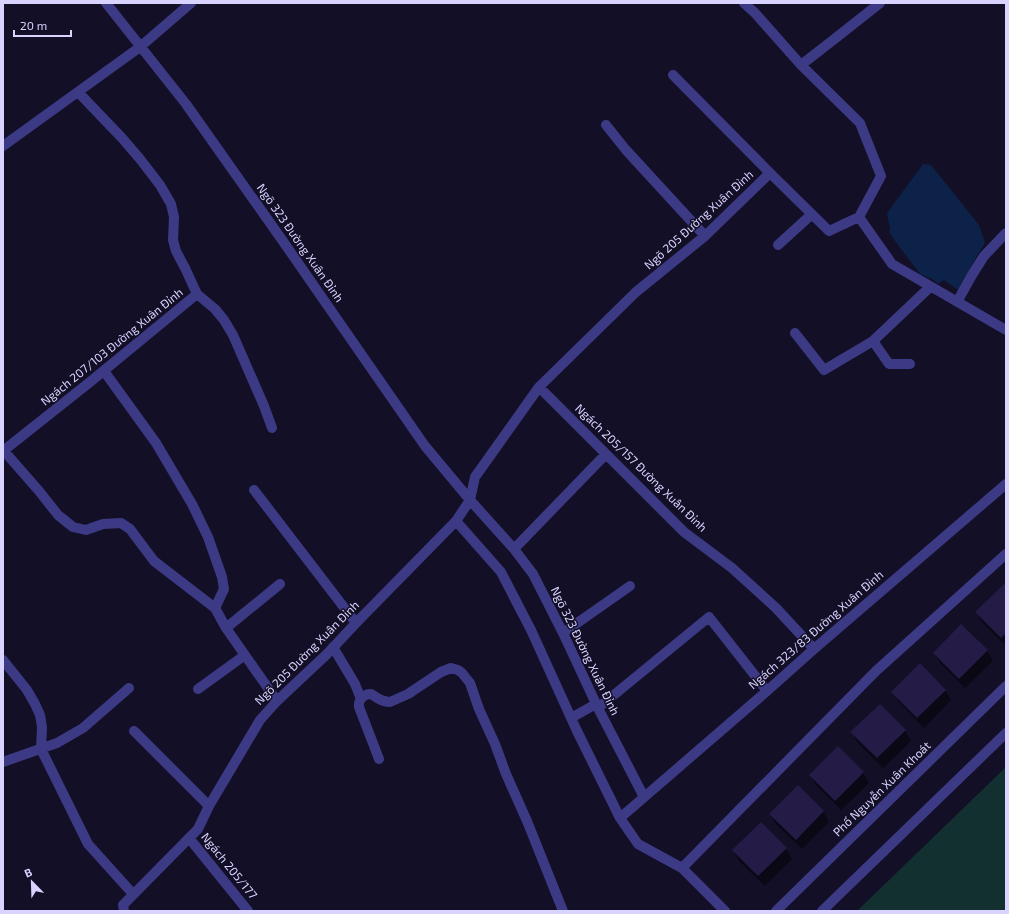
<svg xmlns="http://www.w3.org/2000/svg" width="1009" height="914" viewBox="0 0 1009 914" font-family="'Exo 2',sans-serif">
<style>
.green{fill:#12302f}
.water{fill:#0c2248}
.shadow{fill:#0007}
.building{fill:#241b47}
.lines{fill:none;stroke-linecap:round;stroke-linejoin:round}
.minor{stroke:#3d3a85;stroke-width:10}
.labels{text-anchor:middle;stroke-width:3;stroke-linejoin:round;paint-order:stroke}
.street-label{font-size:12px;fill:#d9d4ff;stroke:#130f26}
</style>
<rect width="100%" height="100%" fill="#130f26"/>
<path class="green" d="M1006,767V911H857Z"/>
<path class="water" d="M923,164L931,165L979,225L985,243L977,256L958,290L944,280L938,284L932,279L920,274L895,241L889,232L890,228L887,214L890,209Z"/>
<path class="shadow" d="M1006,587V646L982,622L976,612Z
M987,651L993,661L965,688L940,663L934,653Z
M945,690L951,700L924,728L899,702L893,692Z
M905,731L911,741L883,768L858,743L852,732Z
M863,773L869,783L841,810L816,785L810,775Z
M798,787L824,812L829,822L802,849L776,824L770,814Z
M786,849L792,859L765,886L739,861L733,850Z"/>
<path class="building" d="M1004,584L1006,586V633L1001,638L975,612Z
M961,624L988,650L959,679L933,653Z
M920,663L946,690L917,718L891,692Z
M880,704L906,730L877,758L850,732Z
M838,746L864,772L835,801L809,775Z
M798,785L824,811L796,840L769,814Z
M761,822L787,848L758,876L732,850Z"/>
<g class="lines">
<path class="minor" d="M106,3L186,104L280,237L425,446L470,500L456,521L356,623L327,654L277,701L260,720L209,806L198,829L123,905L124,911
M801,65L837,37L880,3
M673,75L770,173
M78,92L122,138L140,159L160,185L171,204L174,217L173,240L176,251L185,268L197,294L215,309L224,320L233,335L264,406L272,428
M606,125L626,150L705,236
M3,146L140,47L191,3
M859,217L892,264L1006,330
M778,245L812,214
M957,302L972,275L984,256L1006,233
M795,333L824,370L873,341L930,287
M873,341L889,364H910
M104,371L156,443L192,504L208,537L222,577L224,589L215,608
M539,387L684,532L732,568L776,608L814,649
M3,451L90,382L197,294
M4,451L39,491L58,515L73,527L86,530L103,524L121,523L130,529L154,561L215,608L226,628L277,701
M254,490L356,623
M456,521L501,572L531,630L577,731L620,818L638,844L682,868L725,911
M514,549L606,454
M226,628L280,584
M563,633L630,586
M333,647L355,684L361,699
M3,660L27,690L35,704L40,715L42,727L41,749L88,844L133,894
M198,689L245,655
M598,708L709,617L767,691
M571,718L596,704
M134,731L209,806
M379,759L359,707C358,700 363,694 371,694C377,698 382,702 390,702L408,694L441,672L451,668L458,670L462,673L470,683L479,709L495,744L506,774L527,821L563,911
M3,762L57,743L83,728L129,688
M644,797L598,708L563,633L533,574L514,549L470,500L475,477L539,387L636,292L705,236L770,173L829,231L859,217L881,176L860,123L801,65L755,13L744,3
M620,818L767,691L814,649L1006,484
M189,838L248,911
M682,868L876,671L1006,554
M776,911L1006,686
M822,911L1006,733"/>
</g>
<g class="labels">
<g class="street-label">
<text transform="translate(699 220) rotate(-42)" y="4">Ngõ 205 Đường Xuân Đỉnh</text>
<text transform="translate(300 243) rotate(55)" y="4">Ngõ 323 Đường Xuân Đỉnh</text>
<text transform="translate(112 347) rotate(-39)" y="4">Ngách 207/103 Đường Xuân Đỉnh</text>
<text transform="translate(641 468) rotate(44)" y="4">Ngách 205/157 Đường Xuân Đỉnh</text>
<text transform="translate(816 630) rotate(-41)" y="4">Ngách 323/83 Đường Xuân Đỉnh</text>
<text transform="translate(585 651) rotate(64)" y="4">Ngõ 323 Đường Xuân Đỉnh</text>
<text transform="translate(307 653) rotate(-45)" y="4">Ngõ 205 Đường Xuân Đỉnh</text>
<text transform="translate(882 789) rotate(-44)" y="4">Phố Nguyễn Xuân Khoát</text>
<text transform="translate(229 866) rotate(51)" y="4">Ngách 205/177</text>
</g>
</g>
<rect width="1009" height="914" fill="none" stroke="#d9d4ff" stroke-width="8"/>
<g transform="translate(32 882) rotate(337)" stroke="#130f26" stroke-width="3" paint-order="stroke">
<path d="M0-3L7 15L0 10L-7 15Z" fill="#d9d4ff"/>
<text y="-6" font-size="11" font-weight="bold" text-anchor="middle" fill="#d9d4ff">B</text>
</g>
<path d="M14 30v6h57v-6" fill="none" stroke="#d9d4ff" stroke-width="2"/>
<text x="20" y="30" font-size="12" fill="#d9d4ff" stroke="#130f26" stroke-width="3" paint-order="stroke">20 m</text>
</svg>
